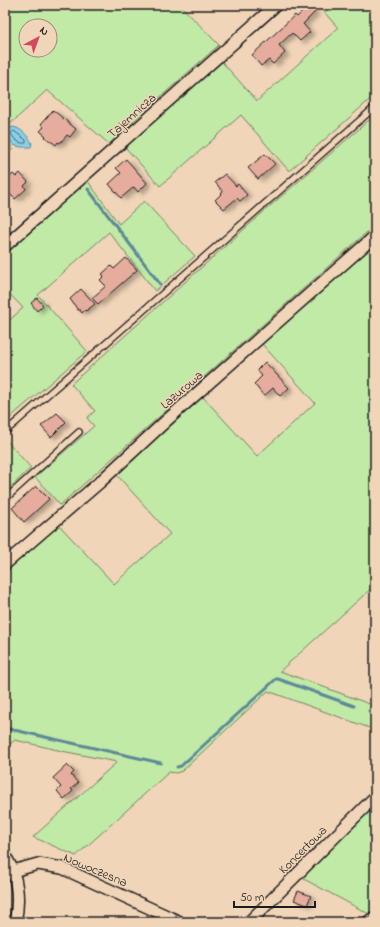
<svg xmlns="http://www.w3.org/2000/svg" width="380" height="927" viewBox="0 0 380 927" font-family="'Indie Flower',sans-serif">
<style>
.green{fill:#c1eaa6;stroke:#6e8361;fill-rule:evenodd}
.water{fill:#89d0ea;stroke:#5d8898}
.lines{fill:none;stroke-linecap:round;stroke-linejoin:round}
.shore{stroke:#48646e;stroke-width:1}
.stream{stroke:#5d8898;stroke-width:3}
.building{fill:#e6ad9f;stroke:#1c1c1c;filter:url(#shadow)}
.service-casing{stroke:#1c1c1c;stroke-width:8}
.minor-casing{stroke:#1c1c1c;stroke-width:14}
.service{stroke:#f1d5b8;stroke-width:5.5}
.minor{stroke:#f1d5b8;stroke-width:11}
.labels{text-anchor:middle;stroke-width:3;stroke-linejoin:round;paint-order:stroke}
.street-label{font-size:13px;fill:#1c1c1c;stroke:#f1d5b8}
</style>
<defs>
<filter id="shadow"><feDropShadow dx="4.5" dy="2.5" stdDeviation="2" flood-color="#0004"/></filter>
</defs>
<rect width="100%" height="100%" fill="#f1d5b8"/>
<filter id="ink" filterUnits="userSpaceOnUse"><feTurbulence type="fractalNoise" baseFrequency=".025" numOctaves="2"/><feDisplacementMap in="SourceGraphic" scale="8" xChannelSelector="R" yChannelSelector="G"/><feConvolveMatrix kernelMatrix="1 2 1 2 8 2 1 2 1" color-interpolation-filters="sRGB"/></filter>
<g filter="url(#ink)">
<path class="green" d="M5,5H180L219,45L139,116L109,144L47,90L5,129ZM26,26H50V50H26Z
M318,5H375V95L289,171L241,115L160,186L125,147L222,62L257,101L338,28Z
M375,115V225L60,505L35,477L94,426L87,418L95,411L71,384L269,207Z
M5,137L13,149L5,156Z
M87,180L119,224L144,201L195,256L155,291L109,232L38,295L87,351L5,422V324L23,308L5,289V254Z
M375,244V585L280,671L375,706V730L268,691L182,771L176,773L169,772L76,856L33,837L117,762L62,751L15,740L5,748V573L59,525L114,584L170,534L116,474L203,397L257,456L315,403L262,344Z
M7,441L31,468L5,492V442Z
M375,806V910L369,914L302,878Z"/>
<path class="water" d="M12,127C20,127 28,136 32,143L31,147H21L13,145L7,133Z"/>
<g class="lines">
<path class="shore" d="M14,131L26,140V143C19,144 15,140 11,134Z"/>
<path class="stream" d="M88,189L160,284
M369,711L375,713
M5,728L161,763
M177,767L181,766L276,679H278L354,706"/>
</g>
<path class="building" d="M309,5L315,12L303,24L310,32L300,41L292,33L279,45L285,53L273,64L269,60L261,66L252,55L295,15L297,17Z
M53,110L76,129L70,137L67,135L60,143L58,142L56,145L45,137L46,136L40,131L44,127L41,124Z
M265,154L275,164L258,179L248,168Z
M126,159L147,183L138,192L134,187L121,198L109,184L121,173L116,168Z
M20,173L28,182L24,186L26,189L15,199L6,190L5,181L13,174L16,177Z
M225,174L236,186L238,184L247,195L240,201L237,198L224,209L215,200L223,192L215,182Z
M126,258L137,270L98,304L92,298L106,286L100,280L104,276L102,274L111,266L114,269Z
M81,289L95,304L86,311L85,310L82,313L80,310H78L70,299Z
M37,298L43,305L37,311L31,303Z
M265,362L289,388L280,396L273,388L264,396L254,384L262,376L257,370Z
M57,413L66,422L51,437L41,426Z
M36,486L49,499L24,522L12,508Z
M67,765L74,772L71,775L78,783L71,789L73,791L64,799L57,791L61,787L53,778Z
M298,891L311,896L307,905L294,900Z"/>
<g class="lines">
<defs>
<path id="service" d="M5,432L375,107
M5,499L79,432"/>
<path id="minor" d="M5,246L276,5
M5,564L100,482L167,420L375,236
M5,856C18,875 20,900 15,922
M13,871L38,864L62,868L180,922
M249,922L375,797
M368,922L375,917"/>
</defs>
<use href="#service" class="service-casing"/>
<use href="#minor" class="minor-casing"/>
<use href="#service" class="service"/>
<use href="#minor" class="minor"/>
</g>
</g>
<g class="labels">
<g class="street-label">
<text transform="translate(131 115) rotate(-42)" y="5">Tajemnicza</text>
<text transform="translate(181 389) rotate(-41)" y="5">Lazurowa</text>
<text transform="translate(302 849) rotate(-45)" y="5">Koncertowa</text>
<text transform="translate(96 869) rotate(23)" y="5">Nowoczesna</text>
</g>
</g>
<rect width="380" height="927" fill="none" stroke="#f1d5b8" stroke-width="20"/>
<rect x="10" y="10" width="360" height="907" fill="none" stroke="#1c1c1c" stroke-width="1.5" filter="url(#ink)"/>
<g transform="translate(38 38) rotate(41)"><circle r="19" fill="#f1d5b8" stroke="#9c8b7a"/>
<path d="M0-3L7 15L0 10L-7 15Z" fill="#d1495b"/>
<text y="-6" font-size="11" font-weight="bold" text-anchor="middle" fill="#1c1c1c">N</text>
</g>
<path d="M234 901v6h81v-6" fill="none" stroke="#1c1c1c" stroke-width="2"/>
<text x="240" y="901" font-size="12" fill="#1c1c1c" stroke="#f1d5b8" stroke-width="3" paint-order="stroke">50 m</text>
</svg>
